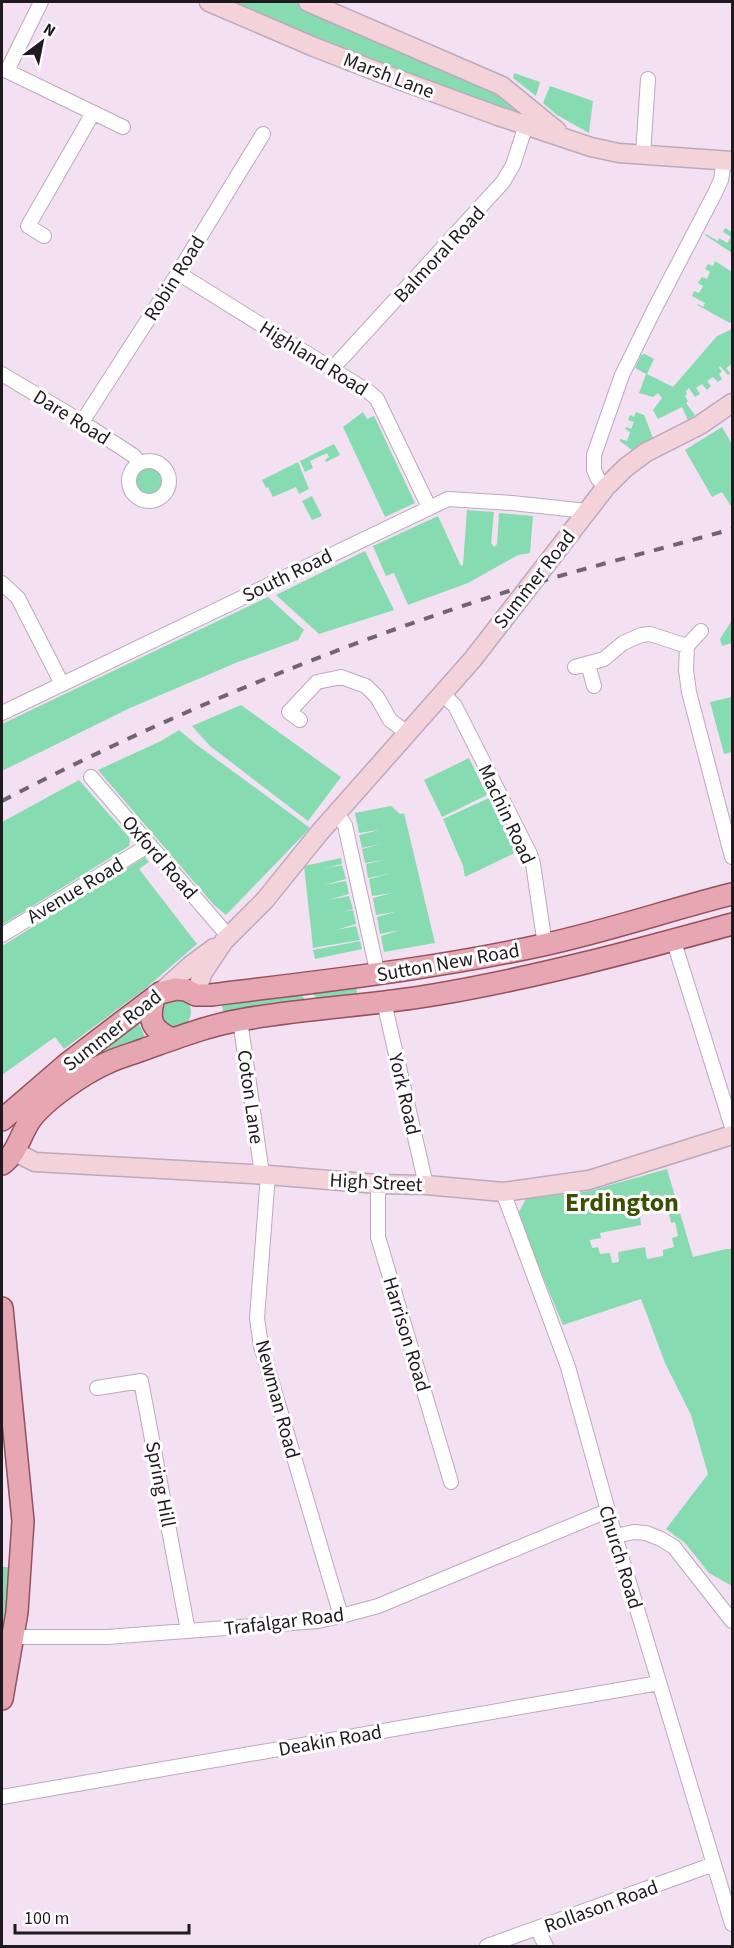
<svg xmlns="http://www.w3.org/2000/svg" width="734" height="1948" viewBox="0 0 734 1948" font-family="'Source Sans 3',sans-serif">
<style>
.green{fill:#86dbb1;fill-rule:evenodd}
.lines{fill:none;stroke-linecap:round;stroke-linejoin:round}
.street-casing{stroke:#bab;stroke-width:16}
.secondary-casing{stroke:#bab;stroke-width:21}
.primary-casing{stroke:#96505e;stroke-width:24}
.street{stroke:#fff;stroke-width:14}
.secondary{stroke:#f3d3d9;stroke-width:18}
.primary{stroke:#e6a7b2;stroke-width:21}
.rail{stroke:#6f6570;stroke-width:4;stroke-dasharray:10 10;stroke-linecap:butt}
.labels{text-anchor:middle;stroke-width:6;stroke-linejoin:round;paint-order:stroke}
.street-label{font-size:20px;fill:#1f1920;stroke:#fff}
.district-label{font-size:26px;font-weight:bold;fill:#3d4f00;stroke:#fff}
</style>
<rect width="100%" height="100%" fill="#f3e1f3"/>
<path class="green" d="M226,2H296L335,20L478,78L519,111L515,113L304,36Z
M514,73L540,82L536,96L513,78Z
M550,86L593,101L589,133L557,115L543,103Z
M725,228L732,232V253L705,235L706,234L718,241L719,238L727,243L731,237L723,232Z
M715,261L732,272V320L730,323L697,305L698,304L703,307L705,303L692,296L694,291L699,293L703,286L698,283L702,277L707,279L710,272L705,269L708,264L713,266Z
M732,329V364L726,368L730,373L728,375L720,366L719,368L722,371L719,374L722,379L718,382L713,377L707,381L711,386L707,390L702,384L696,388L700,394L695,397L689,388L686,391L687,394L685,396L688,401L686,403L695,415L688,420L682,407L658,419L653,410L662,398L658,393L653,397L639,393L646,374L635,368L641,355L645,354L654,359L647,374L673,387L717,336Z
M363,412L367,419L374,416L415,503L385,517L343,427Z
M636,412L644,415L653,438L632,450L620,441V439L627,441L630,432L625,429L626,427L631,429L634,422L628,420L630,415L634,417Z
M722,427L732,444V504L730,505L722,492L712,497L685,450Z
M334,444L340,455L326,462L325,460L329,457L327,453L310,461L313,468L305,472L300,461Z
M298,462L309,489L299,494L296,487L273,497L268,487L266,488L262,480Z
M135 482a14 14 0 1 1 28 0a14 14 0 1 1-28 0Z
M312,496L322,516L312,520L302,501Z
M467,510L494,512L491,543L494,547L497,544L499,513L533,516L530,553L518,555L468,583L408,605L394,573L386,576L373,546L438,516L461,566L463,565Z
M365,551L394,610L319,634L276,595Z
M268,597L304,630L298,640L238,662L130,708L2,771V724Z
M732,620V643L722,646L720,639Z
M732,697V752L724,754L710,702Z
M241,705L341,777L308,821L210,746L192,726Z
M179,730L197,745L310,828L226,915L214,905L98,770L161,741Z
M469,758L487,795L442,817L424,780Z
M79,780L129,837L130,841L129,846L2,925V822Z
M489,798L517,852L465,877L463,866L443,819Z
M391,806L400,814L404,813L435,943L384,952L381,936L400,930L380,934L377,917L395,912L376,915L373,898L392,893L372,896L369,879L388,874L368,878L366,864L385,860L365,863L362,849L381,844L362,848L359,835L379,830L359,833L355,813Z
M145,857L149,862L139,869L197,944L146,988L64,1049L55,1037L2,1075V946Z
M341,858L342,864L322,869L342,865L346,879L324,885L346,881L349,894L328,900L349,896L353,909L342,912L353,910L356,924L336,930L356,926L360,940L313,948L304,866Z
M360,941L362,949L315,959L313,950Z
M356,985L358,998L320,1001L309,990Z
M298,991L308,1003L224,1017L221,1000Z
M161 1012a15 15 0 1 1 30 0a15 15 0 1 1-30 0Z
M136,1022L139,1024L145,1037L142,1042L91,1064L87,1057Z
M667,1169L693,1257L726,1249H732V1584L730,1585L709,1573L685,1543L666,1529L708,1474L691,1415L665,1363L641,1299L563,1325L517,1215L526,1199L589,1191ZM668,1208L671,1223L675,1222L678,1236L672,1238L674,1247L663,1250V1256L647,1259L645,1247L618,1252L619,1262L612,1263L610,1253L600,1254L598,1247L592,1248L590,1240L601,1238L600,1233L641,1225L640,1213Z
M2,1567H10L7,1624L2,1627Z"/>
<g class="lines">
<defs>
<path id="street" d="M41,2L7,71L123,127
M643,155L648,79
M44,236L28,226L93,113
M178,273L369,392L377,399L429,507
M332,369L503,182L513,165L526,125
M2,374L82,422L134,456L139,463
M82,422L178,273L263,134
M129 481a20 20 0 1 1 40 0a20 20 0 1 1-40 0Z
M606,487L598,479L594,470V455L622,375L654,310L715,193L721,180L724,161
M2,583L18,598L62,684
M701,631L687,646L686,670L689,692L732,857
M588,664L594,686
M575,667L604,659L623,643L641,635L650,634L687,646
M443,694L455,706L530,854L533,864L545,945
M2,713L448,499L512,503L587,511
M300,720L289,712L317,682L341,677L366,686L377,697L390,720L407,733
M91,777L229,937
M336,813L345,825L378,975
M2,935L149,845
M673,939L732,1127
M384,1002L426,1185
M240,1020L262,1174
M268,1175L257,1318L261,1346L341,1616
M378,1184V1237L451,1482
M503,1192L568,1367L615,1536L732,1924
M97,1388L141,1381L188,1631
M615,1536L634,1532L646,1533L661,1539L674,1547L732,1621
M2,1637H107L318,1621L341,1616L378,1606L607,1511
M2,1797L659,1683
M537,1929L546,1946
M487,1946L714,1864"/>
<path id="secondary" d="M209,2L314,47L386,75L498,116L591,147L619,153L732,161
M308,2L502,86L557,131
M160,993L191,965L214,948
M196,995L202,974L224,941L265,900L320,832L473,659L606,487L625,468L645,453L700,425L732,403
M16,1149L23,1156L35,1162L268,1175L378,1184L426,1185L503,1192L589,1180L732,1135"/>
<path id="primary" d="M154,998C148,1021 151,1029 172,1039
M2,1120L68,1063L160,993L176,989L186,990L196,995H211C322,981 434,969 543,945C607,931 669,910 732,894
M2,1164C18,1153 20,1134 31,1119C45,1100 84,1073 107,1063C119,1057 132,1054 145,1049C176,1038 207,1026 240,1020C304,1008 369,1006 433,995C534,978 634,951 732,924
M2,1308L23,1521L17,1612L2,1699"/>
</defs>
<use href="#street" class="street-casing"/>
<use href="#secondary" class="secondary-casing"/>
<use href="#primary" class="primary-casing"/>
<use href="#street" class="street"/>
<use href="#secondary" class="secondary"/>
<use href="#primary" class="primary"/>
<path class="rail" d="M2,801C165,716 334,646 509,591C583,568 658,550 732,529"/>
</g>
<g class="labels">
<g class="street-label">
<text transform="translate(389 75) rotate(21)" y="7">Marsh Lane</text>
<text transform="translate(439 254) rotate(-47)" y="7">Balmoral Road</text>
<text transform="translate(174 278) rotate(-58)" y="7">Robin Road</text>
<text transform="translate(314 358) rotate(32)" y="7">Highland Road</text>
<text transform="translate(72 417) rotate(32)" y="7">Dare Road</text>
<text transform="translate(287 575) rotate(-26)" y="7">South Road</text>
<text transform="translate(534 579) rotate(-52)" y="7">Summer Road</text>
<text transform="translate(507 814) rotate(65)" y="7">Machin Road</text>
<text transform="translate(160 857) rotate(49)" y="7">Oxford Road</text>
<text transform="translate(75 890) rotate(-31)" y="7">Avenue Road</text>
<text transform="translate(448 962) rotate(-10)" y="7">Sutton New Road</text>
<text transform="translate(112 1030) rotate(-38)" y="7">Summer Road</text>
<text transform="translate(405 1094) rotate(77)" y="7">York Road</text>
<text transform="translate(251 1097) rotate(82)" y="7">Coton Lane</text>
<text transform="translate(376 1182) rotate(3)" y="7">High Street</text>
<text transform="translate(407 1334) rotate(73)" y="7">Harrison Road</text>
<text transform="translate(278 1399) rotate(75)" y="7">Newman Road</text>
<text transform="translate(161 1484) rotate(79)" y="7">Spring Hill</text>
<text transform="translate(621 1557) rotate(73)" y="7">Church Road</text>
<text transform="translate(284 1621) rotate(-7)" y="7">Trafalgar Road</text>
<text transform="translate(330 1740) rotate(-10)" y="7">Deakin Road</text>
<text transform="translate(601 1906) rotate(-20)" y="7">Rollason Road</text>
</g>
<g class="district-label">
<text x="622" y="1211">Erdington</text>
</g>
</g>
<rect width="734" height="1948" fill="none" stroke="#1f1920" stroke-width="6"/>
<g transform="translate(42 42) rotate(32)" stroke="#ffffff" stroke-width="4.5" paint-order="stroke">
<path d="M0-4.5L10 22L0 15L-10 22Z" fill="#1f1920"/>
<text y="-9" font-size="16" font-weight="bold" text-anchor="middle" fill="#1f1920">N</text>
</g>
<path d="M15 1924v9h174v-9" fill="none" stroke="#1f1920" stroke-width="3"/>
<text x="24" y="1924" font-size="18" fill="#1f1920" stroke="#ffffff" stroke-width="4.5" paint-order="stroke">100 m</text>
</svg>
